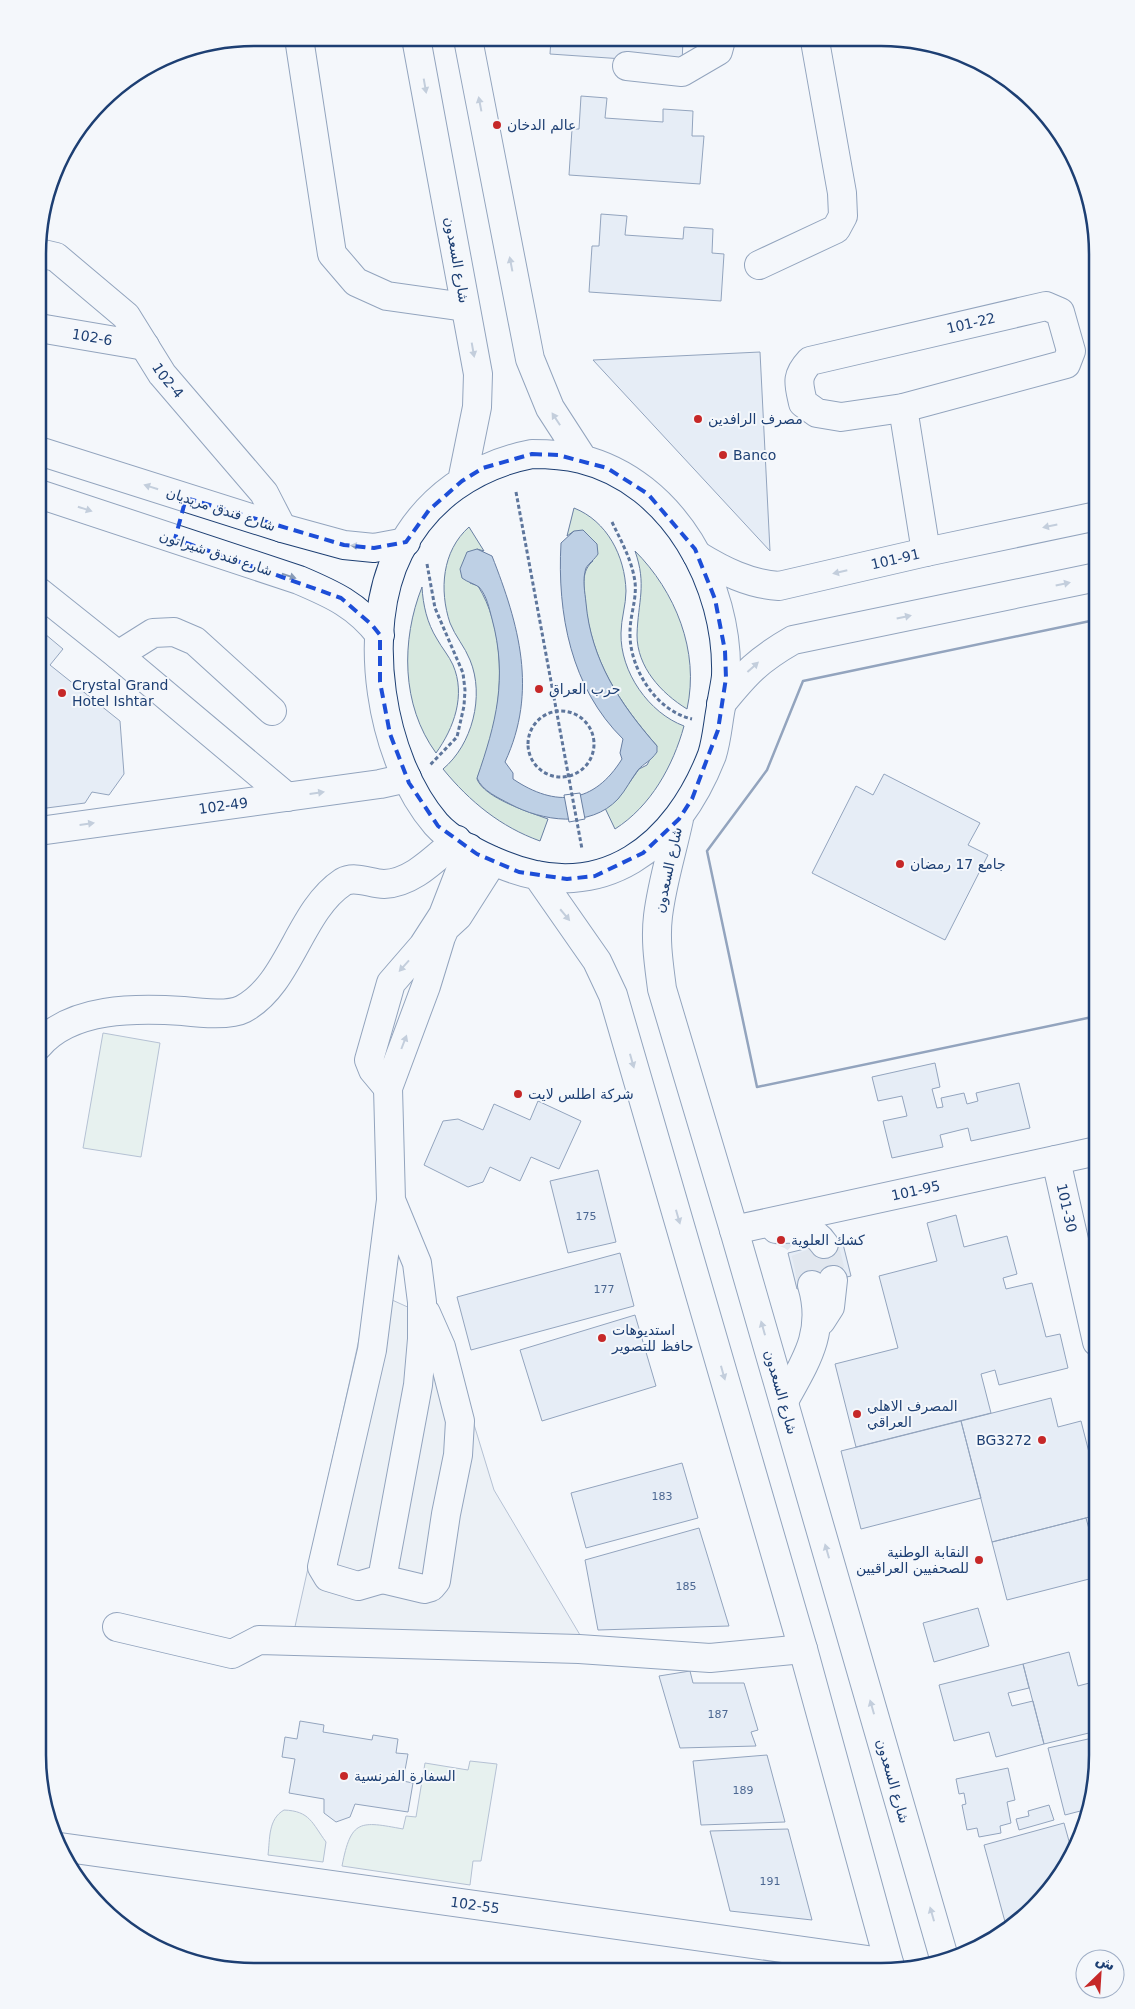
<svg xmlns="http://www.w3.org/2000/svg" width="1135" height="2009" viewBox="0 0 1135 2009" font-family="'DejaVu Sans',Vazirmatn,sans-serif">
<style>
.green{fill:#d7e8df;stroke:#687fa3}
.parking{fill:#e3e8f0;stroke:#687fa3}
.water{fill:#bed0e5;stroke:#687fa3}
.pier{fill:#f4f7fb;stroke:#687fa3}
.building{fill:#d5e0f0;stroke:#1d3f73}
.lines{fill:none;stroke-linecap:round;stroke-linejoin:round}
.minor-tunnel{stroke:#c9d2e0;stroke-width:28;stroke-dasharray:28 14;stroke-linecap:butt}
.minor-casing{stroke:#1d3f73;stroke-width:30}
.major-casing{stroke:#1d3f73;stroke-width:30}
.path{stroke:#5e769c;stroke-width:3;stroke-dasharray:4 2.5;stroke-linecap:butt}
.minor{stroke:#f4f7fb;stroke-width:28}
.major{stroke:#f4f7fb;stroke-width:28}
.wall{stroke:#1d3f73;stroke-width:2.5}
.oneway{fill:#889bb7}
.marked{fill:none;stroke:#1d4ed8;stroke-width:4;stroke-dasharray:10 6;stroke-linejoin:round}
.poi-dot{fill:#c62828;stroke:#f4f7fb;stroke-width:2}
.labels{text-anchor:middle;stroke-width:4;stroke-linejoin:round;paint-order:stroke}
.number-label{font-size:11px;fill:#4b6792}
.poi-label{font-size:14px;fill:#1d3f73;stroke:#f4f7fb;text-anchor:start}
.street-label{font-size:14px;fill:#1d3f73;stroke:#f4f7fb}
.rim{fill:none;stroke:#1d3f73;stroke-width:2.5}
</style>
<rect width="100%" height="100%" fill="#f4f7fb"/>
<path class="green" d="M574,508C607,521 625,556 626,591C626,605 621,619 621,633C620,672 649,713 684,726C673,766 651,806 615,829L605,808L617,800L639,769L647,765L657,746C618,701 591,660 585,600C584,585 581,571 593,561L574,531L567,536Z
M469,527L484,551L477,549L470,583L478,586C503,626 503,682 494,727C491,745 483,762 477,779C484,798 529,812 548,819L540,841C501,827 470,802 443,769C472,745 485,696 470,660C465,647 455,636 450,623C439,590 442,551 469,527Z
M635,551C675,591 700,651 687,709C661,693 637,667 637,635C638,601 647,585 635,551Z
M422,587C423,605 427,623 437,639C442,648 449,656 453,665C466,695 454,728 436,753C401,705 401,640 422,587Z
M103,1033L160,1043L141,1157L83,1148Z
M470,1761L497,1764L481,1861H473L470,1885L342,1866C351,1819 360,1821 403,1829L406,1816L416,1817L425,1763L468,1770Z
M284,1810C310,1811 312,1823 326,1842L323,1862L268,1855C270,1839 268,1819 284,1810Z"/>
<path class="parking" d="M370,1290L443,1323L494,1490L583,1640L294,1631Z"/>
<path class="water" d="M583,530L597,544L598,554C595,559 588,564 586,568C582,580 585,592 586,603C591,660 620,704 657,746V752C650,762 644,763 638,770C631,779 626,790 618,799C590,829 542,821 510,804C499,798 482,791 477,778C496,723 508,678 492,619C489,608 487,596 479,587C475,584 467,582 462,578L460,569L467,552L477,549L492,556C519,625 538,691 505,762L513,773V779C556,808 594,804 622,759L620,753L623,739C571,688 557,614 561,543L574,531Z"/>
<path class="pier" d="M580,793L585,819L569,822L564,795Z"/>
<path class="building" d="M551,39L683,40L682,63L550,54Z
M581,96L607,98L605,118L663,122V109L693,111L692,136H704L700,184L569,175L572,129H579Z
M601,214L627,216L625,235L683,239L684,227L713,229L712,253L724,254L721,301L589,292L592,246H599Z
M760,352L770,551L593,360Z
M39,629L63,649L50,665L120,721L124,774L109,795L92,792L85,803L39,809Z
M884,774L980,823L968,845L988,855L945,940L812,873L856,786L873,795Z
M935,1063L940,1087L932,1089L937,1108L943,1107L941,1098L964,1093L967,1104L978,1101L976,1093L1019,1083L1030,1128L971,1141L968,1128L940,1135L943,1147L892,1158L883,1121L907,1116L902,1096L878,1101L872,1077Z
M538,1101L581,1121L559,1169L531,1157L520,1181L490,1167L483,1182L468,1187L424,1165L443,1121L458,1119L483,1130L494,1104L530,1120Z
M598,1170L616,1242L568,1253L550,1181Z
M956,1215L964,1247L1007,1236L1017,1274L1003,1278L1006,1289L1032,1283L1046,1337L1060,1334L1068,1368L999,1385L995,1370L981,1374L991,1413L856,1447L835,1364L898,1348L879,1276L937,1261L927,1223Z
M842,1240L851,1276L797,1289L788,1253Z
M620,1253L634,1306L471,1350L457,1297Z
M635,1315L656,1386L542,1421L520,1350Z
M1051,1398L1058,1427L1081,1421L1097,1484V1515L992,1542L961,1421Z
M961,1421L981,1498L861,1529L841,1451Z
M682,1463L698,1518L586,1548L571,1493Z
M1086,1518L1095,1551H1097V1577L1007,1600L992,1542Z
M699,1528L729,1626L598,1630L585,1560Z
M978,1608L989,1646L934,1662L923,1623Z
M1069,1652L1078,1686L1097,1681V1731L1044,1744L1023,1664Z
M1023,1664L1029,1688L1008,1693L1012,1706L1033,1701L1044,1744L996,1757L989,1732L954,1741L939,1685Z
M690,1671L693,1683H744L758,1730L751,1732L756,1746L680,1748L659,1676Z
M300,1721L324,1725L323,1732L372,1740L373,1735L398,1739L396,1753L408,1754L403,1781L413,1783L408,1812L355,1804L350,1817L336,1822L324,1813V1799L289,1793L295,1759L282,1757L285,1737L297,1739Z
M1097,1737V1769L1088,1809L1065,1815L1048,1748Z
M767,1755L785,1822L701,1825L693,1761Z
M1008,1768L1015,1800L1007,1802L1011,1823L1000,1826L1001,1833L979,1837L977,1828L967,1830L962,1805L966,1804L964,1793L959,1794L956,1779Z
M1049,1805L1054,1820L1019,1830L1016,1819L1029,1816L1028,1811Z
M1064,1823L1072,1852L1052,1887L1007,1929L984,1845Z
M788,1829L812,1920L730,1911L710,1831Z"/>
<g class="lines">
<path class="minor-tunnel" d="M771,1229C809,1237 805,1252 812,1285
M824,1244L833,1280"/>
<defs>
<g id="minor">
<path d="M299,38L332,254L356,282L387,296L465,307"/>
<path d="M627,66L682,72L718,51L721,40"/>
<path id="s1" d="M39,253L56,257L126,316L162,374L264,493L282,528"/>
<path d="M759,265L836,229L843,216L842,193L815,41"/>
<path d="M1046,306L1060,312L1071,351L1066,364L903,408L841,417L817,413L803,403C799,384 795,377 810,361Z"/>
<path id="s2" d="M39,328L145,346"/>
<path d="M903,408L926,552"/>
<path d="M39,451L282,528L344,545L374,548L406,542"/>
<path d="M39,494L299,580C332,594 357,605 380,635"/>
<path id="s3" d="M697,555C723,571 749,584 779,586L926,552L1097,516"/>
<path d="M39,592L118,655L287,797"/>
<path d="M118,655L153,633L174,632L195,641L272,711"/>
<path d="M721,704C746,673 758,660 793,640L1097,577"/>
<path id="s4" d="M39,831L380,784L407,778"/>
<path d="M38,1046C71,1007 136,1008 183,1011C199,1013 230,1016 243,1009C290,984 299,911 343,882C355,875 371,884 384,884C413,883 436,857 457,840"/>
<path d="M388,1088L373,1070L369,1060L391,983L423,946L443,915L469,848"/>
<path id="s5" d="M1056,1160L1097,1342"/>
<path d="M391,1200L417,1263L422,1302V1339L418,1385L382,1579L358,1586L328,1577L322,1567L372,1350L391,1200L388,1088L426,986L441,937L445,928L458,916L493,861"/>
<path d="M776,1229C796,1229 812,1226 824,1244"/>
<path id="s6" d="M734,1230L1097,1151"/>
<path d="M821,1321L830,1307L833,1280"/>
<path d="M784,1401C806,1361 826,1332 812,1285"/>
<path d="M382,1579L424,1589L431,1587L436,1581L446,1514L458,1455L460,1421L441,1347L426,1313"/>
<path d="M117,1627L232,1654L259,1640L579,1649L710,1658L803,1649"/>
<path id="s7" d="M60,1847L889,1963"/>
</g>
<path id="major" d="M416,38L478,374L477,407L462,481
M468,39L530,359L550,408L583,459
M532,454C549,454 565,455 581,459C674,482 729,585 726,676C725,686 722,697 721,707C718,722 717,739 712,755C677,846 603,906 503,865C481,856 453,843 436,824C380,759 360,629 399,552C426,498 475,465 532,454Z
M679,819C672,852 662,883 658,916C655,941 659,965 662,989L734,1230L945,1961
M537,875L597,961L613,995L803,1649L891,1970"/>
</defs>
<use href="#minor" class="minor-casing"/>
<use href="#major" class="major-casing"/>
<path class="path" d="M516,492L582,849
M612,522C621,541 632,560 635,582C637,599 630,615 630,632C629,668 656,711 692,719
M427,564L435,608L463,673L465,690L464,706L457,737L430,765
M528 744a33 33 0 1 1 66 0a33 33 0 1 1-66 0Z"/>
<use href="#minor" class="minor"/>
<use href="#major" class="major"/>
<path class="wall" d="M1097,1016L757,1087L707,851L767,770L803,681L1095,620L1097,631"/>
</g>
<defs><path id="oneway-solid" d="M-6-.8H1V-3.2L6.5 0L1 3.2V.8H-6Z" transform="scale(1.25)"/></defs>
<g class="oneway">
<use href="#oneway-solid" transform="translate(425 86) rotate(80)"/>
<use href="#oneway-solid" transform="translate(480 104) rotate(-101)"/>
<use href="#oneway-solid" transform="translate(511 264) rotate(-101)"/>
<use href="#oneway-solid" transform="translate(473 350) rotate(80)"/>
<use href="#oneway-solid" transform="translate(556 419) rotate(-123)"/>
<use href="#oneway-solid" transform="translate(151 487) rotate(-162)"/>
<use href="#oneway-solid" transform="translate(85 509) rotate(18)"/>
<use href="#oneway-solid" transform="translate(1050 526) rotate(168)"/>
<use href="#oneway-solid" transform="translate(358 546) rotate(-174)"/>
<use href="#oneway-solid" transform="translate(840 572) rotate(167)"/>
<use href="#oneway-solid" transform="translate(289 576) rotate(18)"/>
<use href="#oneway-solid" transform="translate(1063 584) rotate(-12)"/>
<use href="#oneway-solid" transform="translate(904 617) rotate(-12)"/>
<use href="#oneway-solid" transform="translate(753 667) rotate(-42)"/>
<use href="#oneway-solid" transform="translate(317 793) rotate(-8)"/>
<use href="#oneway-solid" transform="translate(87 824) rotate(-8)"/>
<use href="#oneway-solid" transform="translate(565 915) rotate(50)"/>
<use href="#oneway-solid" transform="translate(404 966) rotate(132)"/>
<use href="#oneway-solid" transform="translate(404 1042) rotate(-69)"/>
<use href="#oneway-solid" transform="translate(632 1061) rotate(74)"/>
<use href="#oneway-solid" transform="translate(678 1217) rotate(74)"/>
<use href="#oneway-solid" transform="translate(763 1328) rotate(-106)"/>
<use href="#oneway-solid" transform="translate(723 1373) rotate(74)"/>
<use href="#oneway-solid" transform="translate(827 1551) rotate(-106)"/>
<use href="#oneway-solid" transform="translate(872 1707) rotate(-106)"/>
<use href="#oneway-solid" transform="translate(932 1914) rotate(-106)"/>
</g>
<path d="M0 0H1135V2009H0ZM532,454L558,455L607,468L648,494L695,549L715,599L725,651L726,678L718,730L692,799L679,819L643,853L595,876L567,879L519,872L477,854L438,826L409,783L390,734L380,682V635L372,625L341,598L175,539L186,498L344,545L374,548L406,542L429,510L462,481L483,468Z" fill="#f4f7fb" fill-opacity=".55" fill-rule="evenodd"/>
<path class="marked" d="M532,454L558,455L607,468L648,494L695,549L715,599L725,651L726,678L718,730L692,799L679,819L643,853L595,876L567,879L519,872L477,854L438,826L409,783L390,734L380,682V635L372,625L341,598L175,539L186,498L344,545L374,548L406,542L429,510L462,481L483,468Z"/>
<g class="poi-dot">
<circle cx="497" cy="125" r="5"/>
<circle cx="698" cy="419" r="5"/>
<circle cx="723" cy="455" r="5"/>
<circle cx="539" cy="689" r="5"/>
<circle cx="62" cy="693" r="5"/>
<circle cx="900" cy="864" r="5"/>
<circle cx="518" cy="1094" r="5"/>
<circle cx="781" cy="1240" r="5"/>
<circle cx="602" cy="1338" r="5"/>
<circle cx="857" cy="1414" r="5"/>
<circle cx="1042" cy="1440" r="5"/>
<circle cx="979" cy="1560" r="5"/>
<circle cx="344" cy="1776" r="5"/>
</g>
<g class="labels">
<g class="number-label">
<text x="586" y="1220">175</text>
<text x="604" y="1293">177</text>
<text x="662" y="1500">183</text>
<text x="686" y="1590">185</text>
<text x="718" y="1718">187</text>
<text x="743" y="1794">189</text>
<text x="770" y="1885">191</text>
</g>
<g class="poi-label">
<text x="507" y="130">عالم الدخان</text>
<text x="708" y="424">مصرف الرافدين</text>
<text x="733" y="460">Banco</text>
<text x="72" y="690">Crystal Grand<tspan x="72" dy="16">Hotel Ishtar</tspan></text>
<text x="549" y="694">حرب العراق</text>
<text x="910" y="869">جامع 17 رمضان</text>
<text x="528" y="1099">شركة اطلس لايت</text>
<text x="791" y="1245">كشك العلوية</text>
<text x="612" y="1335">استديوهات<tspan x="612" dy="16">حافظ للتصوير</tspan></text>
<text x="867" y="1411">المصرف الاهلي<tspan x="867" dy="16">العراقي</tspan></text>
<text x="1032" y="1445" text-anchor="end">BG3272</text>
<text x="969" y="1557" text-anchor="end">النقابة الوطنية<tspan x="969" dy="16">للصحفيين العراقيين</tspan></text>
<text x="354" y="1781">السفارة الفرنسية</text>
</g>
<g class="street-label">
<text transform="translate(457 260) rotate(80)" y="5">شارع السعدون</text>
<text transform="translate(971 323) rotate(-13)" y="5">101-22</text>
<text dy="5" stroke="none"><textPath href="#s2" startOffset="54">102-6</textPath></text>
<text dy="5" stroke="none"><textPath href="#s1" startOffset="186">102-4</textPath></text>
<text transform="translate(221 509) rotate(18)" y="5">شارع فندق مريديان</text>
<text transform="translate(216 553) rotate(18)" y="5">شارع فندق شيراتون</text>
<text dy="5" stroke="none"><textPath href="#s3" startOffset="208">101-91</textPath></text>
<text dy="5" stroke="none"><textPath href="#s4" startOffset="186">102-49</textPath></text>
<text transform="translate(668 870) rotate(-78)" y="5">شارع السعدون</text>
<text dy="5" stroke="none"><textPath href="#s6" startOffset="186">101-95</textPath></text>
<text dy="5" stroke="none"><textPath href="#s5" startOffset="49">101-30</textPath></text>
<text transform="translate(781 1392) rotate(74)" y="5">شارع السعدون</text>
<text transform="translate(893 1781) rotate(74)" y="5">شارع السعدون</text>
<text dy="5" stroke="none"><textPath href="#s7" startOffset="419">102-55</textPath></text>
</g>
</g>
<path d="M0 0H1135V2009H0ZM254 46H881A208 208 0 0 1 1089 254V1755A208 208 0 0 1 881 1963H254A208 208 0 0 1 46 1755V254A208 208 0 0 1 254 46Z" fill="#f4f7fb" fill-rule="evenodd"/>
<path class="rim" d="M254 46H881A208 208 0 0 1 1089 254V1755A208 208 0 0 1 881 1963H254A208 208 0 0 1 46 1755V254A208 208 0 0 1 254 46Z"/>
<g transform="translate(1100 1974) rotate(25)"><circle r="24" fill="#f4f7fb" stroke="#9eadc5"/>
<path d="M0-4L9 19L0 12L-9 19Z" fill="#c62828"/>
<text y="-8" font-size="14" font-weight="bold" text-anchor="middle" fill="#1d3f73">ش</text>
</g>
</svg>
